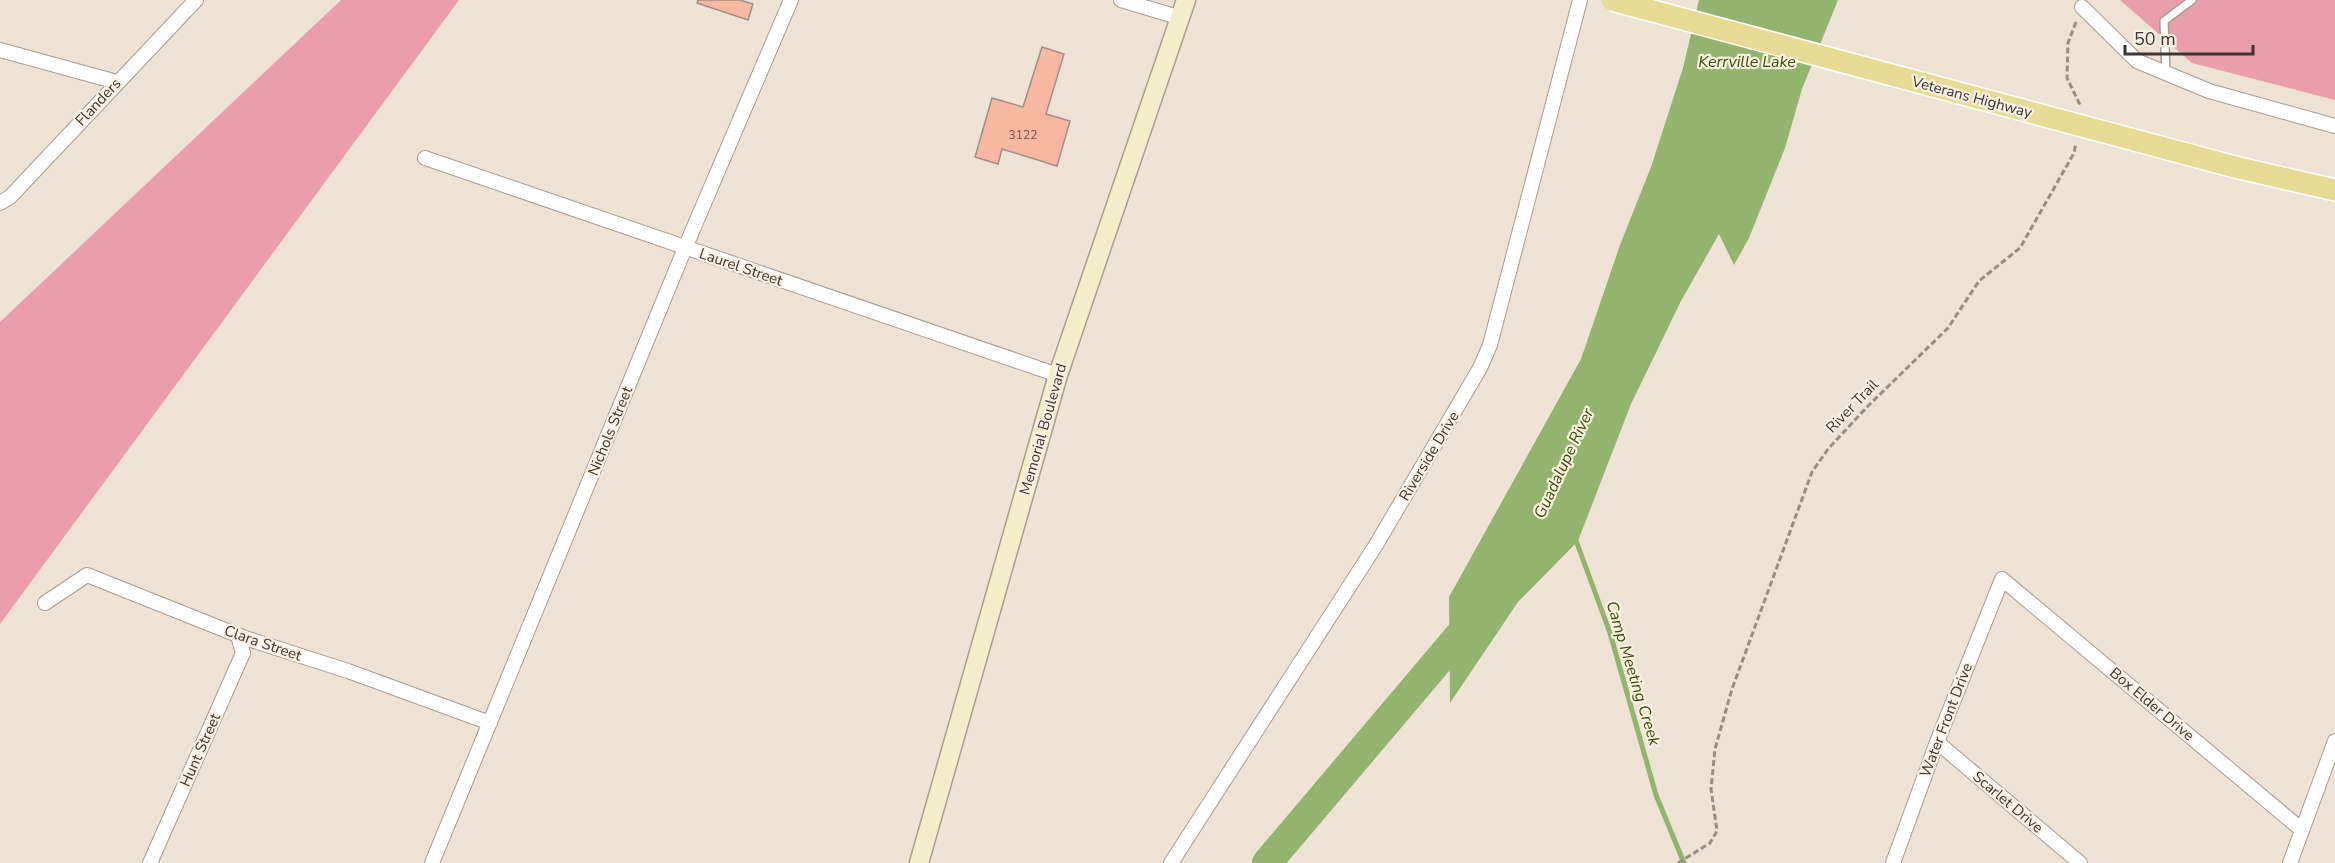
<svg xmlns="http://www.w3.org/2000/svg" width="2335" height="863" viewBox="0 0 2335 863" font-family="'Nunito Sans',sans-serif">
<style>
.green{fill:#ea9eab}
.water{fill:#92b46e}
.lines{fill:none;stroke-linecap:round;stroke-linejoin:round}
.stream{stroke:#92b46e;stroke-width:5}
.river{stroke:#92b46e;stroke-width:30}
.building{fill:#f8b7a1;stroke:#a08e89;stroke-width:1.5}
.lane-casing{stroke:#a89c90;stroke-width:10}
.street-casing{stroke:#a89c90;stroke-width:16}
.secondary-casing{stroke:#a89c90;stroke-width:21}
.primary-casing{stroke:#fff;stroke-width:24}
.path{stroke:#978f85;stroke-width:3;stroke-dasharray:6 3;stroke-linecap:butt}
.lane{stroke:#fff;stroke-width:7}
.street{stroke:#fff;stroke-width:14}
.secondary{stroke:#f3edca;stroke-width:18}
.primary{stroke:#e6da94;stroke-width:21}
.primary-bridge-casing{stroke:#fff;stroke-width:24;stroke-linecap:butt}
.primary-bridge{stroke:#e6da94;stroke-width:21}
.labels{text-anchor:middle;stroke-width:4.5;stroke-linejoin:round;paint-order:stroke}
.number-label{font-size:12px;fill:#6a564d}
.street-label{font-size:15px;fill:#3b3631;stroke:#fbefe1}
.water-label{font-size:16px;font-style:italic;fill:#325000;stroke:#fbefe1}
</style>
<rect width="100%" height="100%" fill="#eee2d4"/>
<path class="green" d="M341,0H459L0,624V322Z
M2120,0H2335V100L2192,63Z"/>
<path class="water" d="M1699,0H1838L1802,89L1785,148L1749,238L1734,265L1719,234L1681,301L1631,404L1578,541L1518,602L1450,703L1449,597L1581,359L1620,245L1651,167L1683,68Z"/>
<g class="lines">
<path class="stream" d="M1574,535L1610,633L1656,795L1684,863"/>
<path class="river" d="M1267,863L1476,616"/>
</g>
<path class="building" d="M698,0H740L753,4L748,20L697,3Z
M1042,47L1064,54L1046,114L1070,121L1057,166L1002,149L998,164L975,157L992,98L1023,107Z"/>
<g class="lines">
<defs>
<path id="lane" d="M2166,73L2164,21L2192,0"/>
<path id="street" d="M1121,0L1181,18
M2082,7L2137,61L2209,91L2335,126
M0,50L117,82
M425,158L1058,375
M0,203L10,197L196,0
M45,603L87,575L245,638L348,671L490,723
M1937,742L2080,863
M150,863L243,653L238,636
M432,863L685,248L791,0
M1171,863L1376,545L1480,368L1490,345L1580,0
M1893,863L1937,742L2002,579L2302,830
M2290,863L2335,741"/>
<path id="secondary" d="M919,863L1058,375L1186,0"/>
<path id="primary" d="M2235,167L2335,190"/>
</defs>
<use href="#lane" class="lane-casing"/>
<use href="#street" class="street-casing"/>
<use href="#secondary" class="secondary-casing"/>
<use href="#primary" class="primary-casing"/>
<path class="path" d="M2076,22L2068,43L2067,78L2081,107
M1678,863L1710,843L1717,831L1711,789L1715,749L1732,689L1812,472L1828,449L1867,407L1948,328L1979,281L2020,248L2074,153L2076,143"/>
<use href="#lane" class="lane"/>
<use href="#street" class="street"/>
<use href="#secondary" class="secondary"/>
<use href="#primary" class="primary"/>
<defs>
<path id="primary-bridge" d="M1612,0L2235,167"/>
</defs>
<use href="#primary-bridge" class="primary-bridge-casing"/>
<use href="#primary-bridge" class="primary-bridge"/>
</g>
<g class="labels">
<g class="number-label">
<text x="1023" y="139">3122</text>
</g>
<g class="street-label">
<text transform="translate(1972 97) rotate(15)" y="5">Veterans Highway</text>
<text transform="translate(98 102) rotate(-47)" y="5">Flanders</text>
<text transform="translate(741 267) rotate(19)" y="5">Laurel Street</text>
<text transform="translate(1852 406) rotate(-46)" y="5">River Trail</text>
<text transform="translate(1043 429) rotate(-74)" y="5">Memorial Boulevard</text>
<text transform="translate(610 431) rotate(-68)" y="5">Nichols Street</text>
<text transform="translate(1429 456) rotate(-59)" y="5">Riverside Drive</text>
<text transform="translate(263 643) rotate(19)" y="5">Clara Street</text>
<text transform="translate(2152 704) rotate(40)" y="5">Box Elder Drive</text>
<text transform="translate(1946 720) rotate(-69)" y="5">Water Front Drive</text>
<text transform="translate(200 750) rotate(-66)" y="5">Hunt Street</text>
<text transform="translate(2008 802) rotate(40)" y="5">Scarlet Drive</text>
</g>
<g class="water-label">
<text x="1747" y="67">Kerrville Lake</text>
<text transform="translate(1563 463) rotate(-65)" y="6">Guadalupe River</text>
<text transform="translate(1634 673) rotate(73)" y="6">Camp Meeting Creek</text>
</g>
</g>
<path d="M2125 45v9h128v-9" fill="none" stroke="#3b3631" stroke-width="3"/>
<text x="2134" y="45" font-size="18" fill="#3b3631" stroke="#fbefe1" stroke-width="4.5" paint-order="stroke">50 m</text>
</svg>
